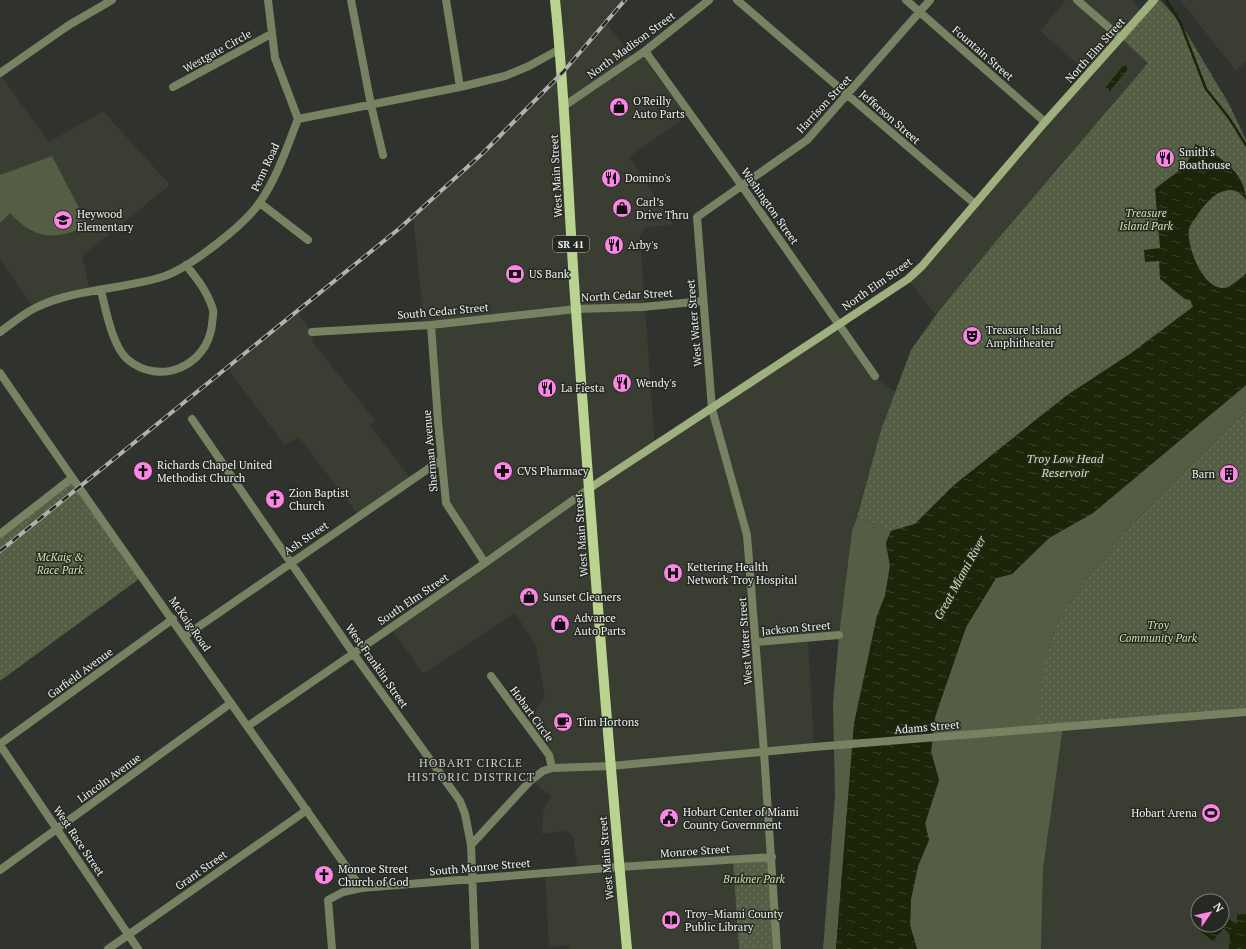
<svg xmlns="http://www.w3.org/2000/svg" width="1246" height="949" viewBox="0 0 1246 949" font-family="'PT Serif',serif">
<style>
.built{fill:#393d32;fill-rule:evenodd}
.grass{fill:#545e44}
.park{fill:url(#park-dots)}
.water{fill:url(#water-ripples)}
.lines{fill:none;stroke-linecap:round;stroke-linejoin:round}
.stream{stroke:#1b2508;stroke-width:2.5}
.minor{stroke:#768262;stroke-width:8}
.tertiary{stroke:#768262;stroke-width:8}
.secondary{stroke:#9db07d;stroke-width:8}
.primary{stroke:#bad390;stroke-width:10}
.rail-casing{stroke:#b1b2af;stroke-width:4}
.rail{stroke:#262923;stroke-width:2.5;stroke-dasharray:8;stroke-linecap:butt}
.labels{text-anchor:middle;stroke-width:3;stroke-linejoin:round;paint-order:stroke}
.shield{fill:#262923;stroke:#b3b5b1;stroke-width:1}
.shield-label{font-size:10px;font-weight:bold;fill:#f0f1ee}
.street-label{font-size:11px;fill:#f0f1ee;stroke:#262923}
.poi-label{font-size:11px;fill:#f0f1ee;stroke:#262923;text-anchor:start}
.park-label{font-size:11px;font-style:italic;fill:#cce1a9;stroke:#262923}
.water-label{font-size:12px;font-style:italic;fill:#cde3aa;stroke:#262923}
.neighbourhood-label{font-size:12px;letter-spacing:1px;fill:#c7cac3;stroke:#262923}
</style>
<defs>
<pattern id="park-dots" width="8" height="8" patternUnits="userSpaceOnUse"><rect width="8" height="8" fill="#545e44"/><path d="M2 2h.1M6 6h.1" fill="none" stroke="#6d765f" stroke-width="1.8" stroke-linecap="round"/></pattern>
<pattern id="water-ripples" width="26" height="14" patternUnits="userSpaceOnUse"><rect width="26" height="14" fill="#1b2508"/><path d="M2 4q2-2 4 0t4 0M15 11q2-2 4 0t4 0" fill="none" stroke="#3c452c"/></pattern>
</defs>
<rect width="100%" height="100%" fill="#30322d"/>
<path class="built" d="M555,0H624L606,22L633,58L645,51L690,114L629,157L673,224L645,228L640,237L655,446L838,324L875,376L895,392L881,430L852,531L839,635L808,638L814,747L764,752L772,857L733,860L739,949H569L568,945L549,947L545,873L578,870L573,836L565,831L542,834L543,811L551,796L531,780L552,768L526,724L545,697L536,646L515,613L423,674L391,628L485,563L446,503L431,325H424L413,216L484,152L563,72Z
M1066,0H1132L1143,12L1120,37L1149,62L939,311L935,314L908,279L1088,73L1040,31Z
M1180,0H1246V61L1236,71Z
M0,74L49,142L103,111L170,185L82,256L90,292L34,308L0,260Z
M297,312L312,332L313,343L375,420L370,425L412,480L359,516L299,437L285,445L227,368Z
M1246,712V949H1041L1043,869L1063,727ZM1198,901H1222V925H1198Z"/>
<path class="grass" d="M52,156L88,225C57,241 34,240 10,213L0,223V175Z
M1246,385V412L1199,456L1138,518L1094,569L1058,620L1046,655L1063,727L1043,869L1041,949H917L910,925L911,899L918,866L929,840L925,824L939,780L931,752L935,717L966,627L996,578L1012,574L1049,538L1093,513Z
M857,517L891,531L886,543L890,566L885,596L877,616L854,724L836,949H823L835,796L833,703L839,635L852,531Z"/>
<path class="park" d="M1154,0H1160L1180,22L1229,104L1246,140V274L1228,287L1193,307L1130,354L1066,396L953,486L915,524L891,531L857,517L881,430L911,350L939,311L997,240L1148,63L1120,37Z
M1246,412V712L1036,729L1046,655L1058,620L1094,569L1138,518L1199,456Z
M72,478L143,576L0,681V533Z
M772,857L777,949H739L733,860Z"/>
<path class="water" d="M1123,66H1127V70L1109,92V88H1105Z
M1195,144C1218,154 1246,173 1246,200C1230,177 1207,199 1197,216C1194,220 1190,225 1189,229C1186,247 1205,296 1229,287C1235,285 1241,278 1246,274V385L1093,513L1049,538L1012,574L996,578L966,627L935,717L931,752L939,780L925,823L929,840L918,866L911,899L910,925L917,949H836L854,724L877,616L885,596L890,566L886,543L891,531L915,524L953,486L1066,396L1130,354L1193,307L1190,300L1185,299L1160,279L1159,261L1145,262L1144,250L1160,248L1155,189C1172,175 1191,166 1195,144Z
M1222,913L1233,922L1237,924V915L1246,914V949H1229L1230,935L1224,928L1213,941L1200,931L1205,925H1222Z"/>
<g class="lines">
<path class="stream" d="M1166,0L1180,22L1206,89L1229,118L1246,145"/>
<path class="minor" d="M268,0L275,58L298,119
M351,0L371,105L383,155
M446,0L460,87
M737,0L975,204
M906,0L1045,122
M1077,0L1120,37
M645,51L742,186L875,376
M0,73L69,25L112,0
M173,87L271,34
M564,106L645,51L709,0
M298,119L460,87L505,76L529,66L560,49
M260,203L308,240
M101,291C106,310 112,345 127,359C160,387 207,366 212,325C212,320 214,314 213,310C208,292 197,279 186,265
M431,325L438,421L446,503L485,563
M0,332C11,324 23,314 35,308C75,288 123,290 165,276C190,267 245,225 260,202C277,178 287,147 298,119
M312,332L431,325L576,309L643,307L703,301
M192,419L353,653L460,801L465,814L471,845L475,949
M0,534L72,478
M185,636L441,460
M756,642L839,635
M491,676L549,755L552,768
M248,726L485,563L590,488
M0,744L173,619
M0,745L138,949
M471,845L531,780L543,771L552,768L611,766
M0,870L231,703
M108,949L307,810
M332,949L328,900L343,892L361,888L619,867L772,857
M777,949L764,752L747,535L712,409L697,217L807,140L930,0"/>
<path class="tertiary" d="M0,373C118,546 241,716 361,888
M611,766L814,747L1246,712"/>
<path class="secondary" d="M590,488L908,279L922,266L1045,122L1154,0"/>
<path class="primary" d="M555,0C566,103 568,207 576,310C591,523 607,736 627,949"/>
<defs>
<path id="rail" d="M0,551L400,228L484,152L563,72L625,0"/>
</defs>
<use href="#rail" class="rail-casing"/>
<use href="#rail" class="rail"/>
</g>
<defs>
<symbol id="shop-disc" viewBox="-11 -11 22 22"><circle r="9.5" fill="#fb86e5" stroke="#262923"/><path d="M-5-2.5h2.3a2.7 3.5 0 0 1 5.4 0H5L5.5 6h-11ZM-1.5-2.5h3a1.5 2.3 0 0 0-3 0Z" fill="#111"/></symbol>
<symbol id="restaurant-disc" viewBox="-11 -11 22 22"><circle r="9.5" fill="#fb86e5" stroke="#262923"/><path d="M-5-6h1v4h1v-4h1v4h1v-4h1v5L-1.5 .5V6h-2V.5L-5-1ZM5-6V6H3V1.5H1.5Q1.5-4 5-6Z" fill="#111"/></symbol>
<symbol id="school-disc" viewBox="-11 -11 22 22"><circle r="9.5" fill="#fb86e5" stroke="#262923"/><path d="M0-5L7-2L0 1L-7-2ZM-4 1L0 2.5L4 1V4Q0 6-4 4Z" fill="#111"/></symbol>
<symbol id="bank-disc" viewBox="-11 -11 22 22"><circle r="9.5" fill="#fb86e5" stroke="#262923"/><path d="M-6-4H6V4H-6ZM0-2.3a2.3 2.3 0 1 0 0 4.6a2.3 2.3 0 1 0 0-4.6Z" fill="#111"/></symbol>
<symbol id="theatre-disc" viewBox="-11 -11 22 22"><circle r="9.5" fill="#fb86e5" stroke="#262923"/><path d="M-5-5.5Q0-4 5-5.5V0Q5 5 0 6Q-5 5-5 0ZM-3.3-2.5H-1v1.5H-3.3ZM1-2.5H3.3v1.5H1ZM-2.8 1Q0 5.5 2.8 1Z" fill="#111"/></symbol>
<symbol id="church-disc" viewBox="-11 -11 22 22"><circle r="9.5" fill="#fb86e5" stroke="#262923"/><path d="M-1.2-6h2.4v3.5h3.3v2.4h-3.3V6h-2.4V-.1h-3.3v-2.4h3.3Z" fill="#111"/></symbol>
<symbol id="pharmacy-disc" viewBox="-11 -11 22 22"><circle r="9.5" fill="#fb86e5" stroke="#262923"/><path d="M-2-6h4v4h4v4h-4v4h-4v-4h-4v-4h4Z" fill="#111"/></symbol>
<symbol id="building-disc" viewBox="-11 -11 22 22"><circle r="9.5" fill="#fb86e5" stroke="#262923"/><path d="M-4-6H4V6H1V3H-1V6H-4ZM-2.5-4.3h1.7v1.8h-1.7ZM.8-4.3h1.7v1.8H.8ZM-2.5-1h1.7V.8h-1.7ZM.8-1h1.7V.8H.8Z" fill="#111"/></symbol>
<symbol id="hospital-disc" viewBox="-11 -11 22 22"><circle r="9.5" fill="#fb86e5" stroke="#262923"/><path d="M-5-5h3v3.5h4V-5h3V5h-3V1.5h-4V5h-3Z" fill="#111"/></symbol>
<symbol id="cafe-disc" viewBox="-11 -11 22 22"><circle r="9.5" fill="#fb86e5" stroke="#262923"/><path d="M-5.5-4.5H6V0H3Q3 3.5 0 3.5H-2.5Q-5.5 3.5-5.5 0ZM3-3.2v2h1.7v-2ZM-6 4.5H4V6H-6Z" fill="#111"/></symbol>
<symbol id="stadium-disc" viewBox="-11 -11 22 22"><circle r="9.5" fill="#fb86e5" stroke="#262923"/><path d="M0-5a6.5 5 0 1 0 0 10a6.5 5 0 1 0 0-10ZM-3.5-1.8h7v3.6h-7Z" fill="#111"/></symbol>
<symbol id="civic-disc" viewBox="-11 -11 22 22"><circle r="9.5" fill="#fb86e5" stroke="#262923"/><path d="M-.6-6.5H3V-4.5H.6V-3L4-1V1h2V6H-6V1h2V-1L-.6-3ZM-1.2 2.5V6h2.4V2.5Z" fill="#111"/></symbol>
<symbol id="library-disc" viewBox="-11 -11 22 22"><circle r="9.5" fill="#fb86e5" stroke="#262923"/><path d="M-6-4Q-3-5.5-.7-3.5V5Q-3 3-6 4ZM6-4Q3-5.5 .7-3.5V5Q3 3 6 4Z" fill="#111"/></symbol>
</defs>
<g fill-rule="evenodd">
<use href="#shop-disc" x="608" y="96" width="22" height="22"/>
<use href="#restaurant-disc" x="1154" y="147" width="22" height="22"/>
<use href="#restaurant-disc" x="600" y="167" width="22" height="22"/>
<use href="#shop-disc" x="611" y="197" width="22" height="22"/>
<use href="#school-disc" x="52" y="209" width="22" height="22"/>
<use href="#restaurant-disc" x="603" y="234" width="22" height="22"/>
<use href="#bank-disc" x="504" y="263" width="22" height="22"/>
<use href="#theatre-disc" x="961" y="325" width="22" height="22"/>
<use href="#restaurant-disc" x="611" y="372" width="22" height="22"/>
<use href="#restaurant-disc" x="536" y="377" width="22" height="22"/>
<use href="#church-disc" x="132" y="460" width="22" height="22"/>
<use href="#pharmacy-disc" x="492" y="460" width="22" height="22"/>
<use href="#building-disc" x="1218" y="463" width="22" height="22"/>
<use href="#church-disc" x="264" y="488" width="22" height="22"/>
<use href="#hospital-disc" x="662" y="562" width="22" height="22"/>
<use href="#shop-disc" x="518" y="586" width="22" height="22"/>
<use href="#shop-disc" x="549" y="613" width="22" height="22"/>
<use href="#cafe-disc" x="552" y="711" width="22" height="22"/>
<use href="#stadium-disc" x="1200" y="802" width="22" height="22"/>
<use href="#civic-disc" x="658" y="807" width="22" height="22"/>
<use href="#church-disc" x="313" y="864" width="22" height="22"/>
<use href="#library-disc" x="660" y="909" width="22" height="22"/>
</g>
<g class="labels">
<rect class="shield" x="553" y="236" width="36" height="16" rx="3"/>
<g class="shield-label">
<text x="571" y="248">SR 41</text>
</g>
<g class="street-label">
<text transform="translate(631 45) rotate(-36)" y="4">North Madison Street</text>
<text transform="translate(1095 50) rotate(-48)" y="4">North Elm Street</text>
<text transform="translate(217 51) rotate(-29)" y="4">Westgate Circle</text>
<text transform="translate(983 53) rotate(41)" y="4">Fountain Street</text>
<text transform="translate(824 104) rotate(-47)" y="4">Harrison Street</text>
<text transform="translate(890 117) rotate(41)" y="4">Jefferson Street</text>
<text transform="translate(265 167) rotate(-65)" y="4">Penn Road</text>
<text transform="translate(556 176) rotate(-93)" y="4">West Main Street</text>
<text transform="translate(770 206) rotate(55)" y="4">Washington Street</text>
<text transform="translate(877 284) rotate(-35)" y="4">North Elm Street</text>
<text transform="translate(627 295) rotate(-3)" y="4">North Cedar Street</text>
<text transform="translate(443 311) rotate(-5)" y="4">South Cedar Street</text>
<text transform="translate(694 323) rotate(-95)" y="4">West Water Street</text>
<text transform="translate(430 451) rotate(-95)" y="4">Sherman Avenue</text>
<text transform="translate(581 535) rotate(-94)" y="4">West Main Street</text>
<text transform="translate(306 538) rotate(-34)" y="4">Ash Street</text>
<text transform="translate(413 599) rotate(-34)" y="4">South Elm Street</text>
<text transform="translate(190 624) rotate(55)" y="4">McKaig Road</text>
<text transform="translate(796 628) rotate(-5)" y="4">Jackson Street</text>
<text transform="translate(745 641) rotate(-94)" y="4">West Water Street</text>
<text transform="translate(377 666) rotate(55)" y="4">West Franklin Street</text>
<text transform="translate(80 673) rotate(-36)" y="4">Garfield Avenue</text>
<text transform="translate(532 714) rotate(54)" y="4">Hobart Circle</text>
<text transform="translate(927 727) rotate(-5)" y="4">Adams Street</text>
<text transform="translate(109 778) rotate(-36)" y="4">Lincoln Avenue</text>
<text transform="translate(79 841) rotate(56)" y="4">West Race Street</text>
<text transform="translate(695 851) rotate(-4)" y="4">Monroe Street</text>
<text transform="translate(606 858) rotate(-95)" y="4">West Main Street</text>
<text transform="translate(480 867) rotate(-5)" y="4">South Monroe Street</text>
<text transform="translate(201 870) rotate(-35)" y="4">Grant Street</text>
</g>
<g class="poi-label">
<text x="633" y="105">O'Reilly<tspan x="633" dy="13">Auto Parts</tspan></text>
<text x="1179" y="156">Smith's<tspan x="1179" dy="13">Boathouse</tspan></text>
<text x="625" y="182">Domino's</text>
<text x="636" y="206">Carl’s<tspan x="636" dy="13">Drive Thru</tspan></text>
<text x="77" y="218">Heywood<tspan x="77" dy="13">Elementary</tspan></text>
<text x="628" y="249">Arby's</text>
<text x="529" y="278">US Bank</text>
<text x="986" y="334">Treasure Island<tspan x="986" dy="13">Amphitheater</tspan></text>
<text x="636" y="387">Wendy's</text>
<text x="561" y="392">La Fiesta</text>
<text x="157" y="469">Richards Chapel United<tspan x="157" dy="13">Methodist Church</tspan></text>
<text x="517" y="475">CVS Pharmacy</text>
<text x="1215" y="478" text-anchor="end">Barn</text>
<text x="289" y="497">Zion Baptist<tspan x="289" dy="13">Church</tspan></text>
<text x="687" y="571">Kettering Health<tspan x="687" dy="13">Network Troy Hospital</tspan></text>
<text x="543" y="601">Sunset Cleaners</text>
<text x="574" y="622">Advance<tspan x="574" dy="13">Auto Parts</tspan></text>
<text x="577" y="726">Tim Hortons</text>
<text x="683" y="816">Hobart Center of Miami<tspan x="683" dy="13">County Government</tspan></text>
<text x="1197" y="817" text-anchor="end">Hobart Arena</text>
<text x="338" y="873">Monroe Street<tspan x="338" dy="13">Church of God</tspan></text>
<text x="685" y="918">Troy–Miami County<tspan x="685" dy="13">Public Library</tspan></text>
</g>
<g class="park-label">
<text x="1146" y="217">Treasure<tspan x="1146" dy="13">Island Park</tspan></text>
<text x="60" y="561">McKaig &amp;<tspan x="60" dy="13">Race Park</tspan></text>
<text x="1158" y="629">Troy<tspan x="1158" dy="13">Community Park</tspan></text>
<text x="754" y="883">Brukner Park</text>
</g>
<g class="water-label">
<text x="1065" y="463">Troy Low Head<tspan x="1065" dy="14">Reservoir</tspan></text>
<text transform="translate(960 578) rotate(-61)" y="4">Great Miami River</text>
</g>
<g class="neighbourhood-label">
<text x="471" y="767">HOBART CIRCLE<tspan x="471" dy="14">HISTORIC DISTRICT</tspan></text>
</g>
</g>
<g transform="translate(1210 913) rotate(56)"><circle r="19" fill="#262923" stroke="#777974"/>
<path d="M0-3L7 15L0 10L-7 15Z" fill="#fb86e5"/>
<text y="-6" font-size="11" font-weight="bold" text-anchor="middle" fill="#f0f1ee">N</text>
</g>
</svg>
